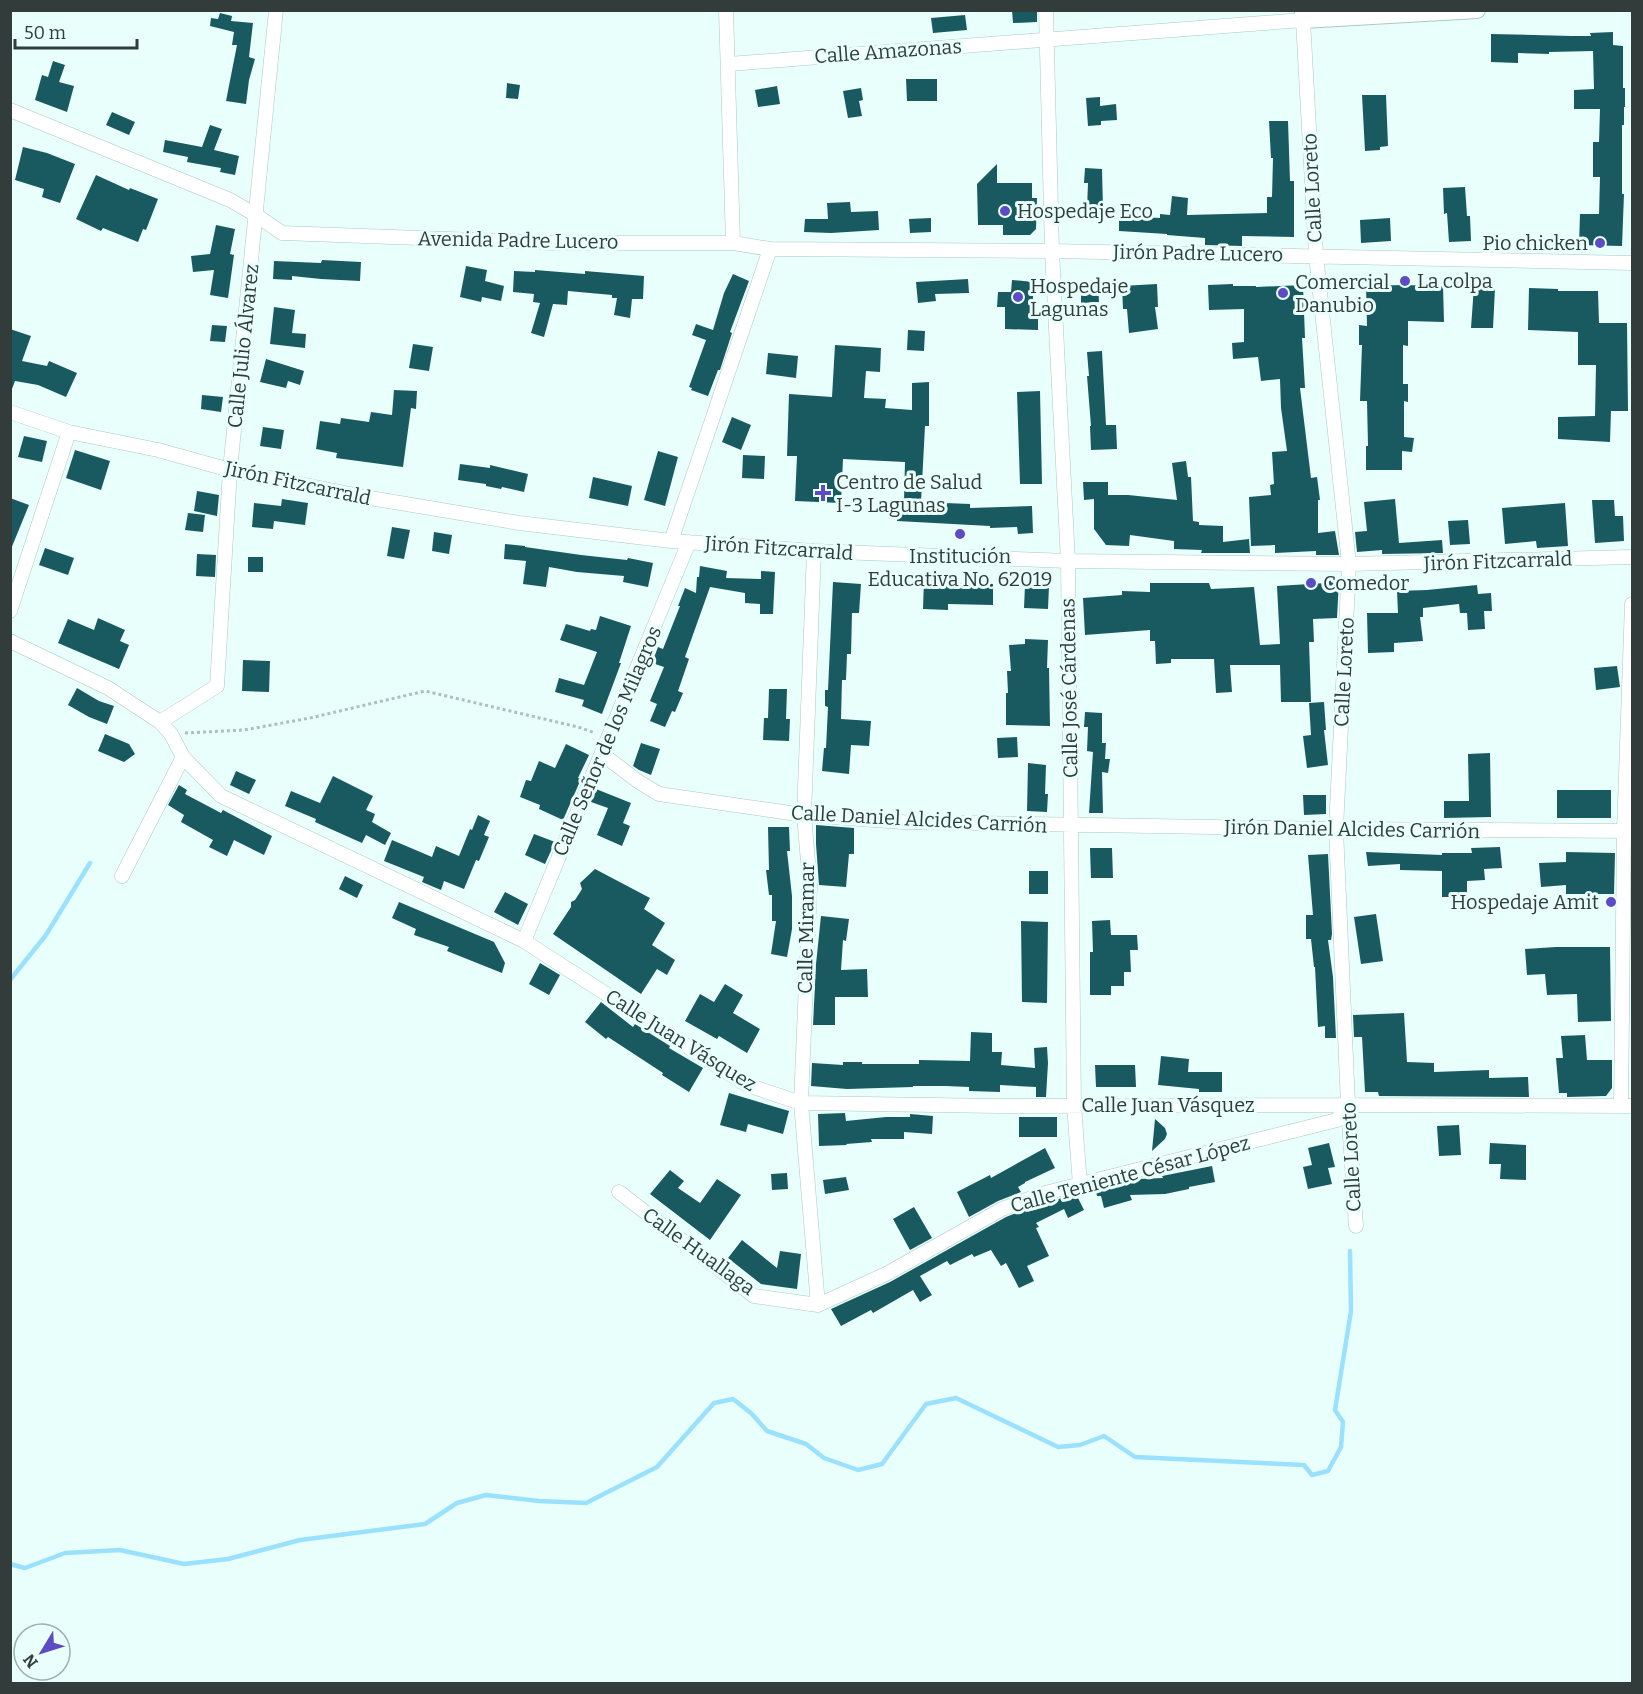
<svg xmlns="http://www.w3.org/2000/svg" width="1643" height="1694" viewBox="0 0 1643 1694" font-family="Bitter,serif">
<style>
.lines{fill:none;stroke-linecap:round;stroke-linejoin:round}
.stream{stroke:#9ae1fd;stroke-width:4.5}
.building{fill:#195a61}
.minor-casing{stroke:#acc8c3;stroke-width:15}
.tertiary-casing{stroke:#acc8c3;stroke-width:18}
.path{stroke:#adc0bc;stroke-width:3;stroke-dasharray:3 3;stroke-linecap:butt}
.minor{stroke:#fff;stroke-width:14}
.tertiary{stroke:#fff;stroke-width:16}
.poi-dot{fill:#5d4bc4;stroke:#e8fffb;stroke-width:2}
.labels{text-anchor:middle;stroke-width:6;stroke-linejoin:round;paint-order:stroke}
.street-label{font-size:20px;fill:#323d3b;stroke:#e8fffb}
.poi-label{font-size:20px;fill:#323d3b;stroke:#e8fffb;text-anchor:start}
</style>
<rect width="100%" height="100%" fill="#e8fffb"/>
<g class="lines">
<path class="stream" d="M10,980L46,935L90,863
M10,1564L25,1568L65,1553L120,1550L184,1564L228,1559L300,1540L425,1524L457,1503L486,1495L539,1501L586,1503L657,1467L714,1403L733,1399L752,1414L767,1431L806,1444L824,1458L858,1470L882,1464L926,1404L956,1398L1058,1447L1080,1445L1104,1436L1135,1457L1304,1465L1312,1475L1328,1471L1341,1447L1343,1422L1335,1410L1351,1311L1350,1251"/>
</g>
<path class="building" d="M1012,10H1037V22L1013,23Z
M220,13L232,16L231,21L253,23L249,57L255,59L249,80L246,104L226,101L237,45H232L234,32L210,26L211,18L218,19Z
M965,15L967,30L933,33L931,18Z
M1613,32V45L1623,46V88H1625V107H1624V125H1622V194H1624L1622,246L1579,245L1580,214H1599L1600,177H1593V142H1599L1600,109H1574V90L1594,89L1593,51L1549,52V54L1518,53V63L1491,62V34L1572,36H1591L1590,33Z
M53,61L65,65L59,82L74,86L67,112L35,100L42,75L48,77Z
M906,79H937V101H907Z
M507,83L520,85L518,99L506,98Z
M777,86L780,104L758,107L755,90Z
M861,88L863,100L859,101L862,116L848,118L843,91Z
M1362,95H1386L1388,146L1380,147V150L1365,151Z
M1100,97V106L1116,104L1117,120L1101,121V125L1088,126L1086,98Z
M112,112L135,122L129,135L106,125Z
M1269,121H1288L1290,181H1294V237L1242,236V246L1205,245V238L1167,235V234L1119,231V216L1160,218V214L1170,215L1172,196L1188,198L1187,215L1267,213V197H1272L1273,158H1271Z
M210,125L222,129L214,150L239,156L235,175L220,172L221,168L187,162L188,157L163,152L165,140L202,147Z
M23,147L47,153L75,164L60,203L42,197L44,189L15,180Z
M997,164V183H1032V198H1037L1036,229L1030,235H1003V225H978L977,184Z
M1085,168L1102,169L1103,210L1087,209L1088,183H1084Z
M96,175L129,190L130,188L158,199L146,230L143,229L138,242L103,228L101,231L76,219Z
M1465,187L1467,216H1470L1471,241L1449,242L1447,213L1444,214L1443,188Z
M850,202L851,212L878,211L879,230L831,233L804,232L805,219H828L827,203Z
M931,218V232L910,233L909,219Z
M1390,218L1391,241L1361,243L1360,220Z
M216,225L235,229L230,254L234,255L228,298L210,295L214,270L193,272L191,256L210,254Z
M322,260L361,262L360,281L321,279L292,276V280L273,279L274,261L321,263Z
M466,266L487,270L485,281L504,286L501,301L482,297L481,302L460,297Z
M535,270L585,274V271L644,276L643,299H632L630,318L614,315L617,298H612V295L568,291L567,305L553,304L544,337L531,333L540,303L533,302L534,294L513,292L514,271L535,272Z
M733,274L749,281L730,332L732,333L720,370H718L708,396L691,390L692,388L689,387L706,340L692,335L696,324L713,330L724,293Z
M968,279L969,293L935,294L936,301L918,303L916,282Z
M1012,280L1034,282L1032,312H1038V330L1005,329V307H997L998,292H1011Z
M1098,283L1099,302L1081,303V284Z
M1157,284L1158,307H1155L1158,329L1129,333L1127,309H1123L1122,286Z
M1233,284V286H1256V287L1303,285L1305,338H1302L1305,388H1300L1311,478L1317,477L1320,500H1318V533L1335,531L1339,555H1316V551L1275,553V545L1251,546L1249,497L1271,495L1270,485L1274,484L1272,452L1287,451L1281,408L1280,379L1261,381L1258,357L1233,359L1232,343L1244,342V309L1209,310L1208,285Z
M1403,285L1443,286L1444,322L1408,321V346L1403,345V384H1408V402L1404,401V437L1414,438L1412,452L1402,451V470H1366V446H1368L1367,401H1360L1362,345H1359V325L1367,326L1366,286Z
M1474,286L1495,288L1493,328H1471Z
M1529,288L1558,289V291H1598L1599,323H1627L1628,411H1611L1610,442L1558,439V417L1595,416L1596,365H1578V332L1528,330Z
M274,307L295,310L292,333L306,334L305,348L270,344Z
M212,325L227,326L225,342L210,341Z
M10,329L31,336L22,361L47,366L49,361L77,373L66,397L38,385L15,381L12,389H10Z
M908,330L925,331L924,351L907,350Z
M413,344L433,347L429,371L409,368Z
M835,345L881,348L880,372L866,371L864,398L886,399L885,408L912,410V383L929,382V426H925L921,502L970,504V508L1032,506L1033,533L1018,534L1017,527L990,528V526L897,521L898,501H904L905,462L843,459L841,503L795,501L797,456H787L789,394L832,397Z
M1102,351L1106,425H1116L1117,449L1091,450L1090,426H1091L1087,376H1089L1087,352Z
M768,353L798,356L796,378L766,374Z
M266,359L304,371L300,385L288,381L286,388L260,382Z
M394,390L417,391L416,409L411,408L403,467L336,458L337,453L316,449L320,421L340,424L341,418L369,422L371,412L392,415Z
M1040,391L1042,484H1020L1017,392Z
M202,395L223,397L221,412L201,409Z
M732,417L751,425L741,450L722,442Z
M263,427L284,430L281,449L260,446Z
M24,436L47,441L42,462L18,457Z
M75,450L110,461L101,490L66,478Z
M658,451L678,457L665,506L644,500Z
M743,455L765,456L764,479L742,478Z
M1186,461L1188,477H1191L1193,521L1199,522V525L1223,526V542L1249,539L1250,553H1201L1202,550L1174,549V541L1130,535L1129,546L1106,545L1094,529V499L1084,500L1083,482H1108V495H1128L1177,500L1172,463Z
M460,464L490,468V465L528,474L524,492L502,487L501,489L486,486V484L458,480Z
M593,477L632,486L628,506L589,498Z
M197,491L219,495L217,516L194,511Z
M10,498L29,505L11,549H10Z
M282,499L308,503L305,525L274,521L273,529L252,527L254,503L281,506Z
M1395,499L1399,543L1442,540L1443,553L1382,554V550L1357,552L1355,532L1367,531L1364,502Z
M1592,500H1614L1615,516H1623L1624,541L1595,543Z
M1565,503L1568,546L1537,548L1536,541L1505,544L1502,508Z
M188,513L205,515L203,532L185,530Z
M1468,520L1470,544L1450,545L1448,521Z
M392,527L410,530L404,559L387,556Z
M434,532L452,535L449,554L432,551Z
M505,544L525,546V547L581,555L627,560L628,558L653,563L648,587L623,582L624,576L577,572L549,567L546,587L523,584L526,561L504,559Z
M45,548L74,558L68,575L39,565Z
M197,554L216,555L215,577L196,576Z
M248,557H263V572H248Z
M700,566L727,571L726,578L761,579V571L775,572L773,614H760V604L745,603V593L710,587L685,657L689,659L678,691L683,693L675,712L672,711L665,727L650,721L657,704L650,701L664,667L652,663L658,647L663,649L680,606H678L685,588L696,593L697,577H699Z
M924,579L949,581V583L993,584V605L948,604V610L923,609Z
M1339,580L1337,618L1313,619L1314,642H1309L1311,702H1281L1280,665H1230L1232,692L1216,693L1214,659H1171V663L1156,664L1155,641H1150V630L1085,635L1083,598L1122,595V591L1150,592V583H1209L1211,589L1254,587L1260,645L1280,644L1277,586L1326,583V581Z
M833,582L861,584L859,613H852L851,654H847L846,680H842L841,719L871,721L869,746L851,745L849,774L822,771L824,748H826L828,707L825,706V690H828Z
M1025,585L1049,586L1048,609L1024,608Z
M1477,585L1478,594L1491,593L1492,611H1484L1485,629L1468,630L1467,613H1460L1459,604L1423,608V617H1420L1423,641L1394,643V652L1368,653L1367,613H1398L1397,591L1427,590Z
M600,616L631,626L619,663H621L602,714L582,706L584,700L555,692L559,678L584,685L597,652L560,640L566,624L590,631L591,629L596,630Z
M98,618L125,630L120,641L129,645L119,669L58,643L68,619L94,630Z
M1025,639L1048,640L1047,668H1049L1050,726L1006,725V693H1008L1007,671H1011L1009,645L1025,644Z
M243,660L270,661L269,692L242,691Z
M1617,666L1620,687L1596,690L1594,668Z
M77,688L99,701L114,706L107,724L89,717L68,705Z
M769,689H787L786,719H790L789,741L763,740L764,718H768Z
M1324,702L1326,730H1324L1328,765L1307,768L1303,736L1311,735L1309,703Z
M1085,712L1102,713V743H1106L1105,759H1110L1108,773L1102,772L1103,813H1089L1093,752L1087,751L1088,727H1084Z
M105,734L129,744L135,754L124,762L98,751Z
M1017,737L1018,757L998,758L997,738Z
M641,743L660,749L651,775L639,770L633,766Z
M566,744L589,755L578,778L581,779L563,820L539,809L540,805L520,797L526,780L531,781L539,761L555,768Z
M1490,753L1491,817L1444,818V801H1469L1468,754Z
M1028,763L1046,765L1045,794H1048L1047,812L1027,811Z
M236,771L256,780L249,794L230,785Z
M333,776L373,796L366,810L375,814L372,822L391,833L385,845L366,835L362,843L315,822L316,819L285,806L291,791L320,803Z
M179,785L187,790L185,794L221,813L223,810L272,836L264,855L234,840L227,856L209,847L213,840L181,822L184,815L168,805Z
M596,789L631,803L623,823L630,826L622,846L597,835L608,808L591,802Z
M1557,790H1611V818H1557Z
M1303,795H1326V814L1304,815Z
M478,815L490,821L484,835L489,837L479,861L476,860L464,889L444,881L441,890L422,882L424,877L384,861L392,840L432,857L436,846L459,856L470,829L472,830Z
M816,825L854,828V854H849L846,887L819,885L816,844Z
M768,827H789L790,851H787L792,896V929L787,957L771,954L776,921H772V895H769L766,870H769Z
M534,834L555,842L545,864L525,855Z
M1500,847L1502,868L1484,869L1485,880L1467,881V897H1442V871L1400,870V864L1368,866L1366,852L1442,855V853H1472L1471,848Z
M1090,848H1112L1113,878H1091Z
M1566,852L1615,853L1614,894H1566V885L1541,887L1539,863L1566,862Z
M1328,854L1332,934L1331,940H1328L1333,977L1336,1038H1325V1026L1318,1027L1315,967H1314L1311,939H1306V915H1313L1308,855Z
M595,869L650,898L644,909L665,923L652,945L675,960L667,975L657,969L641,994L553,934L571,907V902L575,900L582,889L580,883Z
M1029,871H1048V894H1029Z
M345,876L363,885L357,898L339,889Z
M505,892L528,904L518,925L494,912Z
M399,902L494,942L505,963L502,973L447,951L449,947L414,935L416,929L392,918Z
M1376,914L1383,961L1361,964L1354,917Z
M821,916L849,919L846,941L843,940L841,970L867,969L868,997H835V1025H813L816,964Z
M1110,920L1111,935H1137L1138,950H1130L1131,972H1124V986H1111V995H1090V952H1093L1092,921Z
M1021,921L1048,922L1047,1003L1022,1002Z
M1556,947H1610L1611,1021L1578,1022L1577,994L1547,995L1545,974L1527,975L1525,949Z
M540,963L560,975L549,995L529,984Z
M725,984L743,995L733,1013L760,1029L747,1053L719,1036L717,1039L685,1021L700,994L714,1002Z
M601,1002L633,1027L635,1024L670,1046L669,1048L703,1068L689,1092L662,1075L663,1073L608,1037L606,1039L585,1022Z
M1404,1013L1407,1062L1434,1063V1072L1489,1070V1078L1528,1077L1529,1097L1379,1096L1378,1092H1365L1362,1037H1354L1353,1015Z
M971,1032L992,1033V1052H1002L1001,1065L1035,1068L1034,1048L1047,1047L1048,1063L1046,1097H1036V1087L1000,1085V1092L969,1091V1087L946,1086H913V1087L847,1089L811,1086L812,1063L843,1065V1062H862V1064H919V1060L970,1061Z
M1585,1035L1587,1060H1612V1088L1606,1096L1567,1097V1093H1559L1556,1058H1563L1561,1036Z
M1161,1056L1189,1059L1188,1072H1222V1092H1199V1089L1158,1085Z
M1095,1065H1135L1136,1087H1096Z
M729,1093L789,1111L783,1134L748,1124L746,1132L720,1125Z
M845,1113L846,1121L886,1117H910V1114L933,1116L932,1134L904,1132V1139H871L872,1142L846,1144L847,1145L819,1146L818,1114Z
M1019,1117H1057V1137H1019Z
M1155,1119L1165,1128L1167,1134L1165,1139L1152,1151Z
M1459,1125L1461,1155L1439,1156L1437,1126Z
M1329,1143L1335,1167L1328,1168L1332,1184L1308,1189L1303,1167L1312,1165L1308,1148Z
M1490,1143L1526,1145V1180L1500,1179L1501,1164H1489Z
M1045,1148L1055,1168L1025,1182V1183L1018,1187L1021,1192L998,1201L969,1217L957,1192L990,1175L991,1178Z
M1212,1166L1215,1182L1189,1187V1189L1165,1194L1130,1195L1132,1200L1104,1208L1101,1196H1097L1096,1191L1132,1180L1139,1179L1163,1178L1162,1176Z
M670,1170L684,1181L678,1188L700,1203L717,1179L741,1195L710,1240L650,1194Z
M787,1173L788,1189L772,1190L771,1174Z
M846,1177L849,1190L825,1194L823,1180Z
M1076,1194L1084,1210L1068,1218L1064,1209L1036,1223L1039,1227L1036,1228L1049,1256L1027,1266L1034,1281L1019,1288L1006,1263L1001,1266L991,1250L974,1257L972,1254L950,1265L947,1261L920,1276L932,1295L920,1302L913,1290L873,1313L871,1310L841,1326L831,1309L890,1282L1006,1217L1029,1208L1030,1210L1048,1202Z
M914,1207L932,1238L910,1250L893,1219Z
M742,1240L777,1268L780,1251L801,1254L797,1289L761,1284L728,1258Z"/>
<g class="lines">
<defs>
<path id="minor" d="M726,10L733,243
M1046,10L1052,251L1068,561L1074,1106L1080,1185
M729,64L1303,20L1316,255L1349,564L1336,829L1348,1105L1356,1226
M10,110L230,200L256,215L282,233L555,243H733L770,249L1052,251L1632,263
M10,412L69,432L158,450L230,470L370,498L519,523L671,541L814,551L1068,561L1349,564L1632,557
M671,541L770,249
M814,551L804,815L810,885L801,1103L818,1305
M10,611L69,432
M10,641L108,688L160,722L171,734L183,757L221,796L524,941L747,1085L801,1103L999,1106L1348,1105L1632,1106
M160,722L217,686L230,470L276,10
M602,754L639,782L659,794L804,815L903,822L1336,829L1632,831
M122,876L183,757
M524,941L689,542
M1621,1106L1624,831L1632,604
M619,1192L754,1296L818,1305
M818,1305L886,1274L1002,1209L1045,1193L1337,1120L1348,1105"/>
<path id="tertiary" d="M1303,10V20L1477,10"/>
</defs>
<use href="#minor" class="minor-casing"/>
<use href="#tertiary" class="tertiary-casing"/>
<path class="path" d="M185,733L244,730L310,718L425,691L578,727L595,733"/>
<use href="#minor" class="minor"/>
<use href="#tertiary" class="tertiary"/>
</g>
<g class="poi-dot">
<circle cx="1005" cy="211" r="6"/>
<circle cx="1600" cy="243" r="6"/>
<circle cx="1405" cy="281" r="6"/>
<circle cx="1283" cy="293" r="6"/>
<circle cx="1018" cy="297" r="6"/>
<path d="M820 484h6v6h6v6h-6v6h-6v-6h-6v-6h6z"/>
<circle cx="960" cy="534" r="6"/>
<circle cx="1311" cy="583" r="6"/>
<circle cx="1611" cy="902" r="6"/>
</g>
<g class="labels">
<g class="street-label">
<text transform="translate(888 51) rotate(-4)" y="7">Calle Amazonas</text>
<text transform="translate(1312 188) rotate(-93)" y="7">Calle Loreto</text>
<text transform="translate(518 240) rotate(1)" y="7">Avenida Padre Lucero</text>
<text transform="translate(1198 253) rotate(1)" y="7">Jirón Padre Lucero</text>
<text transform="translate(243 346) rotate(-84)" y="7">Calle Julio Álvarez</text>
<text transform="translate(298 483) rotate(12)" y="7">Jirón Fitzcarrald</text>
<text transform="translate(779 548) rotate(4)" y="7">Jirón Fitzcarrald</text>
<text transform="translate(1498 561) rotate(-2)" y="7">Jirón Fitzcarrald</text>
<text transform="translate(1344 672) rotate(-87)" y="7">Calle Loreto</text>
<text transform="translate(1069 688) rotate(-91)" y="7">Calle José Cárdenas</text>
<text transform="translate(607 741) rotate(-67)" y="7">Calle Señor de los Milagros</text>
<text transform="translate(919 819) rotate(3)" y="7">Calle Daniel Alcides Carrión</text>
<text transform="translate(1352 829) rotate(1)" y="7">Jirón Daniel Alcides Carrión</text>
<text transform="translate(806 928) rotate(-89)" y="7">Calle Miramar</text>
<text transform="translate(681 1040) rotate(32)" y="7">Calle Juan Vásquez</text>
<text x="1168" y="1112">Calle Juan Vásquez</text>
<text transform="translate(1351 1157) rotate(-93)" y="7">Calle Loreto</text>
<text transform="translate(1130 1174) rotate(-15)" y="7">Calle Teniente César López</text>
<text transform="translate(699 1251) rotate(36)" y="7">Calle Huallaga</text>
</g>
<g class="poi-label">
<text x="1017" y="218">Hospedaje Eco</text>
<text x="1588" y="250" text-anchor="end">Pio chicken</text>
<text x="1417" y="288">La colpa</text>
<text x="1295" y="289">Comercial<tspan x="1295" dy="23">Danubio</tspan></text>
<text x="1030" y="293">Hospedaje<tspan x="1030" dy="23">Lagunas</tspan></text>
<text x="836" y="489">Centro de Salud<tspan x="836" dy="23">I-3 Lagunas</tspan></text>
<text x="960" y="563" text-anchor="middle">Institución<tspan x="960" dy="23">Educativa No. 62019</tspan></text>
<text x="1323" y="590">Comedor</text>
<text x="1599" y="909" text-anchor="end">Hospedaje Amit</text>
</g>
</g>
<rect width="1643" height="1694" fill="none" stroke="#323d3b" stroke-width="24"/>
<g transform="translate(42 1652) rotate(232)"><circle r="28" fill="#e8fffb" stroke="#9fb1ae" stroke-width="1.5"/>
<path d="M0-4.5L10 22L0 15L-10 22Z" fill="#5d4bc4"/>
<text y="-9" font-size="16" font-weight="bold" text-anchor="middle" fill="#323d3b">N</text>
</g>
<path d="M15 39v9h122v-9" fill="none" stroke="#323d3b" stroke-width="3"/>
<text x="24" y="39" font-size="18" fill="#323d3b" stroke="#e8fffb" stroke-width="4.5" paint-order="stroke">50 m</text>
</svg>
